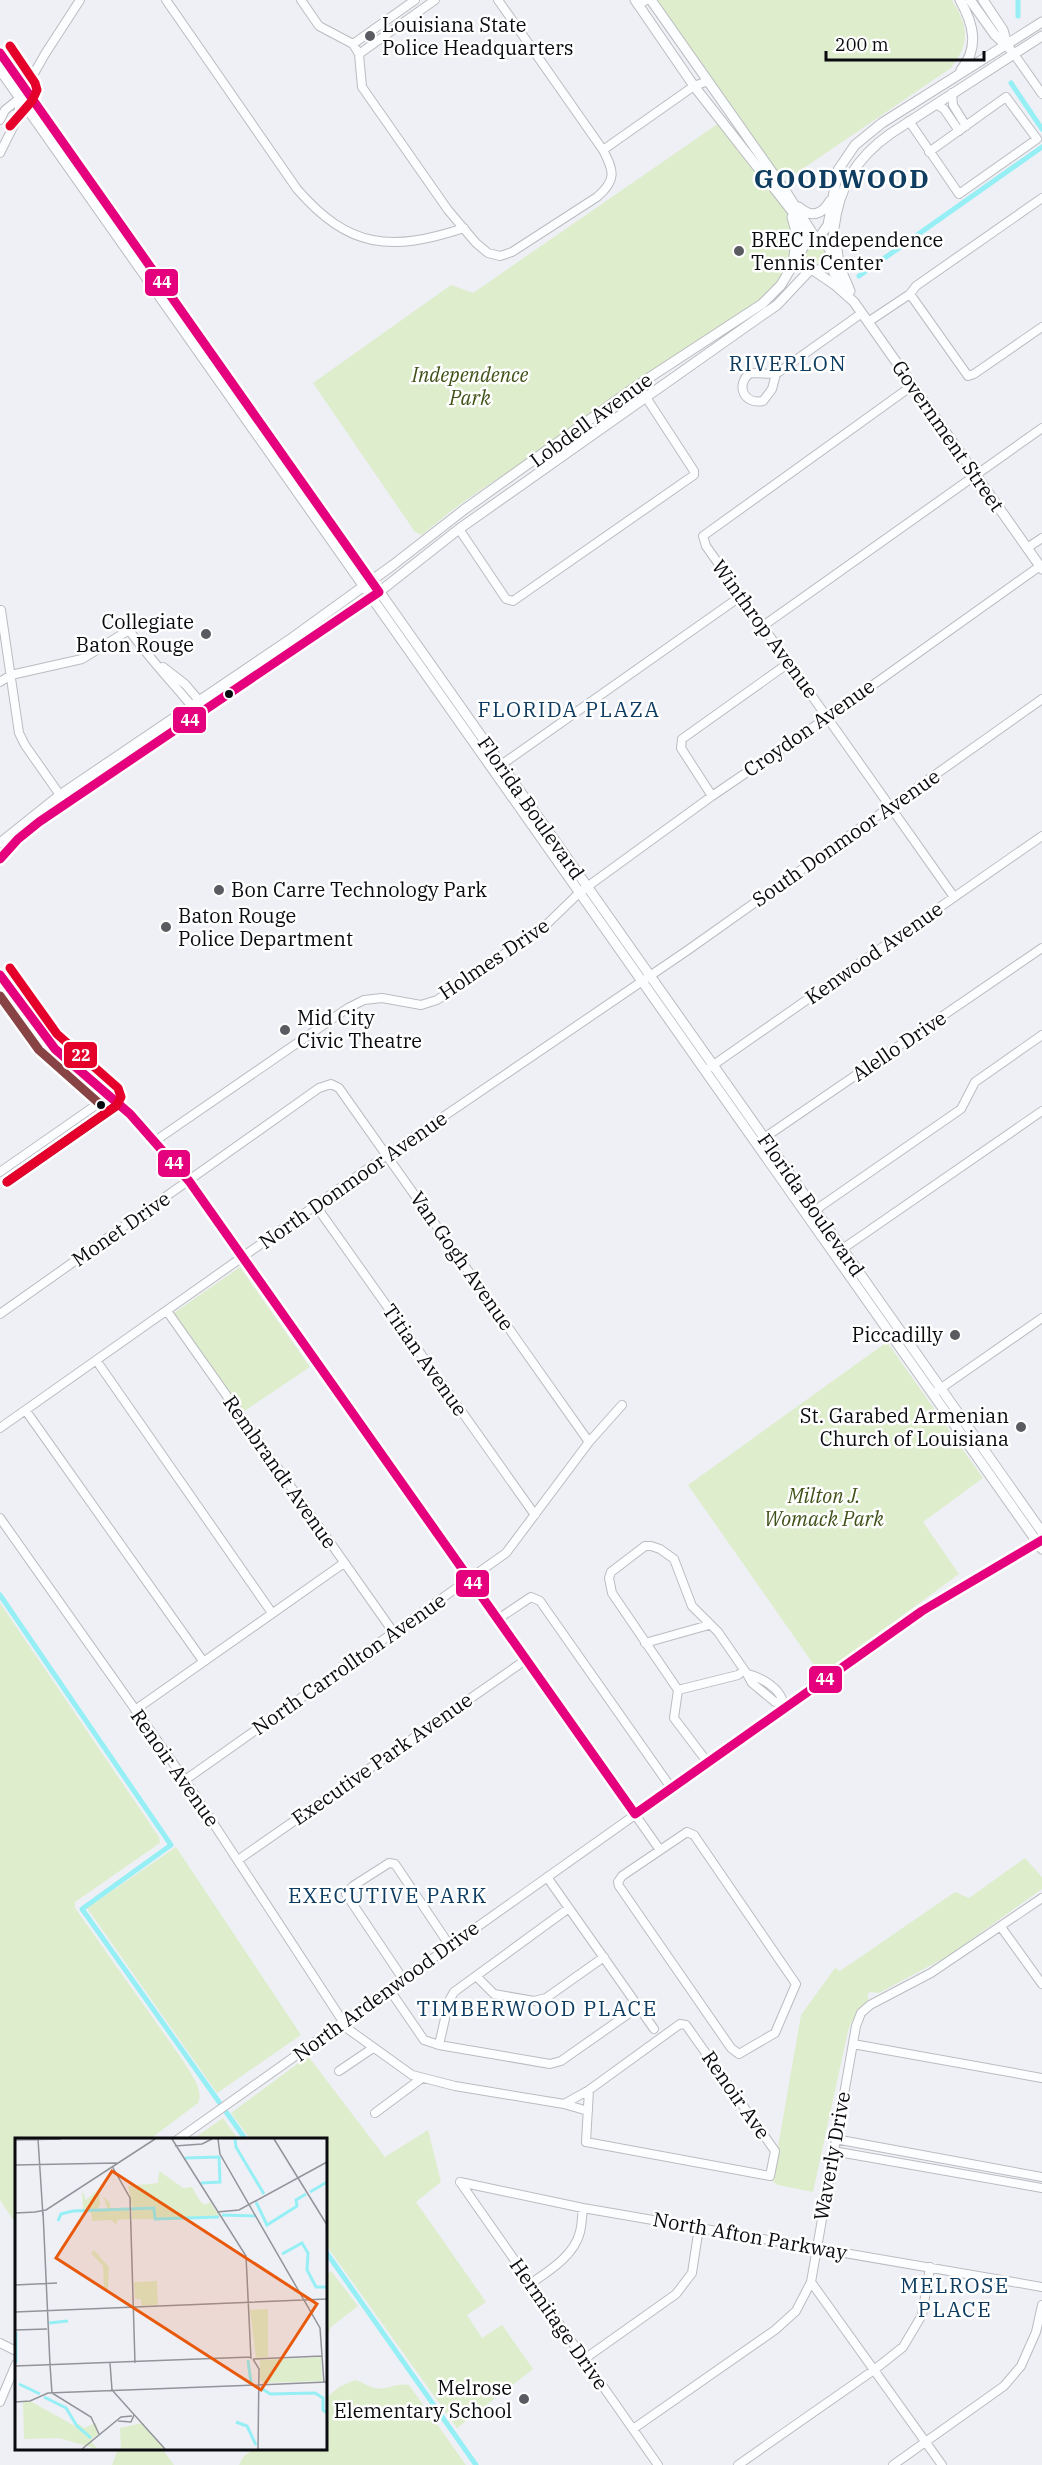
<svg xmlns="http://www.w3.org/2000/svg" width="1042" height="2465" viewBox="0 0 1042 2465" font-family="'IBM Plex Serif',serif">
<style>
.green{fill:#deedcb}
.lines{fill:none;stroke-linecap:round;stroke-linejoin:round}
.canal{stroke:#96eff5;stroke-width:5}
.minor-casing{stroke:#bbbcc1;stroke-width:10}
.major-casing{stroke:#bbbcc1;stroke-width:11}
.minor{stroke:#fcfdfe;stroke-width:8}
.major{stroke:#fcfdfe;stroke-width:9}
.bus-1-casing{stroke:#fff;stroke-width:14}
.bus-2-casing{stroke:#fff;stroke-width:14}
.bus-3-casing{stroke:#fff;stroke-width:14}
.bus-1{stroke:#e5007d;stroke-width:9}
.bus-2{stroke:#884445;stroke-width:9}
.bus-3{stroke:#e4002b;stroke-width:9}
.poi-dot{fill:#5a5b60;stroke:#fff;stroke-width:2}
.bus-dot{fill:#0a0b0f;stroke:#fff;stroke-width:2}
.labels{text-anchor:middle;stroke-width:5;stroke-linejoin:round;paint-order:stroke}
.poi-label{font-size:20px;fill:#0a0b0f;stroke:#fff;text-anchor:start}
.park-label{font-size:20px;font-style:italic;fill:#3f5117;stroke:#fff}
.street-label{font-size:20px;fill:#0a0b0f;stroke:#fff}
.neighbourhood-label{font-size:21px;letter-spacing:1.5px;fill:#0e3d61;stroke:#fff}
.district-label{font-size:26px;font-weight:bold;letter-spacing:1.5px;fill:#0e3d61;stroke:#fff}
.inset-river{fill:none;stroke:#96eff5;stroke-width:3}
.inset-road{fill:none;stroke:#93949a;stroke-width:1.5}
.view{fill:#e8590c;fill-opacity:0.15;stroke:#e8590c;stroke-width:3}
.inset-edge{fill:none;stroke:#0a0b0f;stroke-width:3}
.line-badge{stroke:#fff;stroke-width:2}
.badge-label{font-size:16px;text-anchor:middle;font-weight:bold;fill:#fff}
</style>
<rect width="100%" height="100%" fill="#eef0f6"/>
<path class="green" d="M653,0H952C968,26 971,42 951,68L795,174L783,176L775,171Z
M719,123L789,216C800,248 785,273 765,298L526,462C489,483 454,507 422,535L415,532L313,383L451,285L473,293Z
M805 254a10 10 0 1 1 20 0a10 10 0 1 1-20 0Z
M240,1267L310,1367L243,1412L174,1313Z
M887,1342L983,1478L923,1522L959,1574L821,1675L688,1485Z
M0,1603L159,1837L160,1843L75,1902V1908L184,2062C191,2075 204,2089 198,2103L150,2139L16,2140V2224L0,2200Z
M176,1847L301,2035L217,2093L87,1908Z
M1025,1858L1042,1877V1889L948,1956L879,1993L870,1992L867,1995L869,1998L852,2021L848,2031L813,2192L778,2185L772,2181L801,2015L835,1968L840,1971L955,1892L969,1898Z
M308,2056L385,2157L428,2130L441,2182L416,2202L486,2302L467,2315L482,2338L502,2325L533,2369L457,2428L326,2245V2140L250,2139L231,2113Z
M223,2118L238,2139H193Z
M331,2271L358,2306L331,2327L326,2339V2275Z
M355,2380C362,2382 368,2386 374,2388C387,2391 395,2382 409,2385L466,2465H239L244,2456L254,2449L326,2448V2398L339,2387Z
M118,2449H162L174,2465H112Z"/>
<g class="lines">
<path class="canal" d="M1018,0V16
M1011,83L1042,129
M859,276L1042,147
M0,1595L171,1845L82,1909L246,2140
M326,2252L476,2465"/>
<defs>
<path id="minor" d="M166,0L297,189C349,249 391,252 464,228
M301,0L319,26L353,44L359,54L362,87L448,210L476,243L488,253L500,256L512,252L597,197C617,180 614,171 603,150L498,0
M638,5L646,0
M353,44L415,0
M359,54L435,0
M1014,54L1042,94
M952,93L953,105L966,126
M936,104L944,109L959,131
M0,120L5,110L20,98L45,54L80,0
M909,121L959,194L1037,139L1006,97L929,152
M603,150L694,86L708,81
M0,153L18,117L20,98
M910,294L968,376L974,374L1042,327
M868,322L910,294L916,286L1042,198
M776,374L750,373C735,385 744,405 763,401L772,389L776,374L862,313
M913,385L703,536L706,546L954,897
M459,529L506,599L513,601L694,475V471L638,385
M1027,548L1042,538
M1,610L19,733L25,745L60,795
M763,626L1042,428
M163,667L185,684L207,710
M0,682L11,675L82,659L129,630C151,661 176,686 199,715
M501,765L741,596
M712,796L681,748L682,739L790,662
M0,975L55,1049L130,1114L189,1181L660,1850
M709,1068L1042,836
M761,1140L1042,948
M155,1141L348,1008L364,1000L382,998L421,1005L437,1000L546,925L580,892L712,796L828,717L1040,566
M0,1172L109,1096
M316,1206L535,1515
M811,1213L961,1109L975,1082L1042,1035
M838,1252L1042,1111
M167,1311L394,1633
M0,1314L319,1088L331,1084L339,1088L589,1442
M96,1360L272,1613
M937,1391L1042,1318
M26,1411L203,1661
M0,1428L387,1155L688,950L1042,699
M0,1518L185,1780L344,2023
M498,1619L531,1597L540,1601L672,1789
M645,1643L709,1625
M678,1690L738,1675L744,1670
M782,1702H775L752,1683L747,1674C758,1676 774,1685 780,1695C783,1700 783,1703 787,1708
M135,1710L344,1563
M708,1763L674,1718L678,1690L612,1593L609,1578L611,1572L645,1546H651L660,1549L674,1559L692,1606L718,1632L747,1674
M185,1780L506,1553L589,1442L622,1405
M687,1832L694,1835L796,1984L775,2033L739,2054L731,2048L619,1886L618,1882L622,1876Z
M238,1860L527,1659
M547,1877L654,2029
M1001,1927L1042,1984
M476,1976L494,1994L534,2001L546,1998L604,1957
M403,1979L346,1894L353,1886L389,1863L395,1864L450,1946
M389,1989L424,2040L439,2045L550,2064L561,2061L638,2007
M341,2024L412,2075L455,2086L564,2104L589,2090L680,2024L686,2025L775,2151L770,2176L586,2142L589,2090
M853,2044L1042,2078
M439,2045L449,2001L454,1992L569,1908
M339,2071L373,2048
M564,2104L588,2111
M375,2113L422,2078
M835,2139L1042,2177
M177,2140L901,1626L1042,1540
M833,2151L1042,2188
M460,2182L583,2208L1042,2287
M460,2182L658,2465
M811,2282L942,2465
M530,2284C549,2271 574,2256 580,2232C582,2224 582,2215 583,2208
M0,2343L16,2351
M583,2360L676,2294L692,2273L699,2227
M0,2402L16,2364
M633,2429L775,2330L796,2311L811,2282L856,2026L861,2013L870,2005L931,1973L1042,1898
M738,2465L874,2370L903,2347L922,2315L930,2267
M893,2465L1004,2386L1021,2366L1036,2332L1042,2305"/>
<path id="major" d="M635,0L694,86L799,220L803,232V244
M651,0L786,192L816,239
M960,0C973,23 980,47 961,70
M970,0L995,35L1010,49
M983,0L1003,30L1007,45
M0,53L1042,1532
M0,70L1042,1549
M799,207C811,218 822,215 830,201
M792,217L797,235L794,256
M818,239L828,225L838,170L855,145L882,123L1042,22
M836,240L839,265L850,291
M800,253C801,270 816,275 828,265C833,255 833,239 834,228C839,187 856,158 890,134L1042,36
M830,261L834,273L846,287
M813,270L835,285L854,302L1042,569
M0,843L60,795L292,638L393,565L465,509L638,385L762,304L781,285L807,241C818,236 828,242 831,254
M0,859L18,839L39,822L379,592L459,529L761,316L777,305L810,270"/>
</defs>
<use href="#minor" class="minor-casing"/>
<use href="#major" class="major-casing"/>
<use href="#minor" class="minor"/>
<use href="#major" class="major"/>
<defs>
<path id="bus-1" d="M0,53L379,592L39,822L18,839L0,859
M0,975L55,1049L130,1114L189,1181L635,1814L922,1611L1042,1540"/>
<path id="bus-2" d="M0,996L39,1050L101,1105
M7,1182L116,1106"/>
<path id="bus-3" d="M10,46L35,83L37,90L32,101L10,126
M7,1182L116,1106L121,1097L118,1088L57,1034L10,968"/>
</defs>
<use href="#bus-1" class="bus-1-casing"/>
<use href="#bus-2" class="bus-2-casing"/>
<use href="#bus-3" class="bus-3-casing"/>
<use href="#bus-1" class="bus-1"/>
<use href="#bus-2" class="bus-2"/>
<use href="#bus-3" class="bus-3"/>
</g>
<g class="poi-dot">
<circle cx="370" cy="36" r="6"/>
<circle cx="739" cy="251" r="6"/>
<circle cx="206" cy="634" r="6"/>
<circle cx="219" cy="890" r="6"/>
<circle cx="166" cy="927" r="6"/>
<circle cx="285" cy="1030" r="6"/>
<circle cx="955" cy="1335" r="6"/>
<circle cx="1021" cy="1427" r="6"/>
<circle cx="524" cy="2399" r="6"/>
</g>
<g class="bus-dot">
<circle cx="229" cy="694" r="5"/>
<circle cx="101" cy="1105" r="5"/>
</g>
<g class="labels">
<g class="poi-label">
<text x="382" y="32">Louisiana State<tspan x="382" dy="23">Police Headquarters</tspan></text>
<text x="751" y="247">BREC Independence<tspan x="751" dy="23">Tennis Center</tspan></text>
<text x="194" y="629" text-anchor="end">Collegiate<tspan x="194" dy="23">Baton Rouge</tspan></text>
<text x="231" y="897">Bon Carre Technology Park</text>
<text x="178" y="923">Baton Rouge<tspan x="178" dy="23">Police Department</tspan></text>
<text x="297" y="1025">Mid City<tspan x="297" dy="23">Civic Theatre</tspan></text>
<text x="943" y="1342" text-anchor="end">Piccadilly</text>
<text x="1009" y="1423" text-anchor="end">St. Garabed Armenian<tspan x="1009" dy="23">Church of Louisiana</tspan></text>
<text x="512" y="2395" text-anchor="end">Melrose<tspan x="512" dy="23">Elementary School</tspan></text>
</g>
<g class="park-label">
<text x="470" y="382">Independence<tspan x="470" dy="23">Park</tspan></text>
<text x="824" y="1503">Milton J.<tspan x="824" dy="23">Womack Park</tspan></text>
</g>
<g class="street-label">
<text transform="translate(591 420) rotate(-36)" y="7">Lobdell Avenue</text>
<text transform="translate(948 436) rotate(55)" y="7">Government Street</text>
<text transform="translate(765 629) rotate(54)" y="7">Winthrop Avenue</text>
<text transform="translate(809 728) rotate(-35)" y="7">Croydon Avenue</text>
<text transform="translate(531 808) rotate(55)" y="7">Florida Boulevard</text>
<text transform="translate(846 838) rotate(-35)" y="7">South Donmoor Avenue</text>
<text transform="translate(874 953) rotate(-35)" y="7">Kenwood Avenue</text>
<text transform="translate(494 959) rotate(-34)" y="7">Holmes Drive</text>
<text transform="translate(899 1046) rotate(-34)" y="7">Alello Drive</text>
<text transform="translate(353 1180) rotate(-35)" y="7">North Donmoor Avenue</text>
<text transform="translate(811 1205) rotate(55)" y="7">Florida Boulevard</text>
<text transform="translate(121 1229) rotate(-35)" y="7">Monet Drive</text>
<text transform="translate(462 1261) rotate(55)" y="7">Van Gogh Avenue</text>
<text transform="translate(425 1360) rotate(55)" y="7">Titian Avenue</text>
<text transform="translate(280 1472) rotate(55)" y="7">Rembrandt Avenue</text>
<text transform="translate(349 1664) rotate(-35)" y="7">North Carrollton Avenue</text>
<text transform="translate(382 1759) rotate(-35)" y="7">Executive Park Avenue</text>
<text transform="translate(175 1768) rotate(55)" y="7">Renoir Avenue</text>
<text transform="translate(386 1991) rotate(-36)" y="7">North Ardenwood Drive</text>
<text transform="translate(736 2095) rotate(55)" y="7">Renoir Ave</text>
<text transform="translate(832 2156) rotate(-80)" y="7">Waverly Drive</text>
<text transform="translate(750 2236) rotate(10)" y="7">North Afton Parkway</text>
<text transform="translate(559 2324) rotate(55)" y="7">Hermitage Drive</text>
</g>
<g class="neighbourhood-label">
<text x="788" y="371">RIVERLON</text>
<text x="569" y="717">FLORIDA PLAZA</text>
<text x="388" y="1903">EXECUTIVE PARK</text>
<text x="537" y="2016">TIMBERWOOD PLACE</text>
<text x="955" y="2293">MELROSE<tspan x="955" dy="24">PLACE</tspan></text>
</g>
<g class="district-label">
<text x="842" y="188">GOODWOOD</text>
</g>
</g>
<g transform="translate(15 2138)">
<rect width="312" height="312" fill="#eef0f6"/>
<path d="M144,33L168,50L177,49L185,63L190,67L195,64L205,79L141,80L139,69L127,70H139V81H117V71L121,70L117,69L113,48L143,45ZM84,51L85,67L82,71L68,72L67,52L71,62ZM88,58L95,65V72L114,71L115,81L102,82V87L96,82L77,83L76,73L93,72ZM79,112L94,129L93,151H89L88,128L76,115ZM142,143L143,167L126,168V161H120L119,144ZM253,171V219L241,220L235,172ZM306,219L307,243L248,245L245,241V222ZM15,263L60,288L64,286L69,290L81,285L83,296L76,302L82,311L44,300L9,301L8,264ZM127,285L149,311H106L105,290Z" fill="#deedcb"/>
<path class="inset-river" d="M220,1L221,9L249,56M170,20L204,19L205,44L186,45M295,54L312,44M241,64L252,87L282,68L281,62L291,56M207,77L241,78M43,83L46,76L58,73L139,70L140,81L204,79M267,116L287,105L293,115L292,132L301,149H312M34,185L53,183M1,194V225M233,222L236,245M4,246L25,256M246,250L255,256L300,255L308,260V272L312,275M29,259L51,270L62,288L76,300M221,284L232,288L241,307"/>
<path class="inset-road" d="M23,1L28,78M157,1L231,118L236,221M203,1L205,16L305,190L309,245M259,1L312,87M0,2L46,1M160,8L187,6L197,1M0,27L102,25M97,28L115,60L120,225M20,74L31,72L140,1M28,74L35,227M202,74L224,72L312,24M0,75L21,74M0,147L42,145M0,174L312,161M0,192L32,191M238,221L244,231L243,311M238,221L307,218M95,225L97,252L150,311M35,227L37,255L76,279L84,296M0,228L236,219M243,247L312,244M0,264L15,263L33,255L243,247M103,283L116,284L119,277M67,311L106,279L117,278"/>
<path class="view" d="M97,33L302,166L246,252L41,120Z"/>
<rect width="312" height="312" class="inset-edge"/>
</g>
<g class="line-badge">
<rect x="144" y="268" width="35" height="29" rx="6" fill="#e5007d"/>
<rect x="172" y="706" width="35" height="28" rx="6" fill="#e5007d"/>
<rect x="63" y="1041" width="35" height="28" rx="6" fill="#e4002b"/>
<rect x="157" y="1149" width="34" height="29" rx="6" fill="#e5007d"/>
<rect x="455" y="1569" width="35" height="29" rx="6" fill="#e5007d"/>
<rect x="808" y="1665" width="35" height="29" rx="6" fill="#e5007d"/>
</g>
<g class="badge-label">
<text x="162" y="288">44</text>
<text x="190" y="726">44</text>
<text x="81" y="1061">22</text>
<text x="174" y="1169">44</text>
<text x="473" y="1589">44</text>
<text x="825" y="1685">44</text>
</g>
<path d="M826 51v9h158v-9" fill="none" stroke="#0a0b0f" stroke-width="3"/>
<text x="835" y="51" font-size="18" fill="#0a0b0f" stroke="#ffffff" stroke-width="4.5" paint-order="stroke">200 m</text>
</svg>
